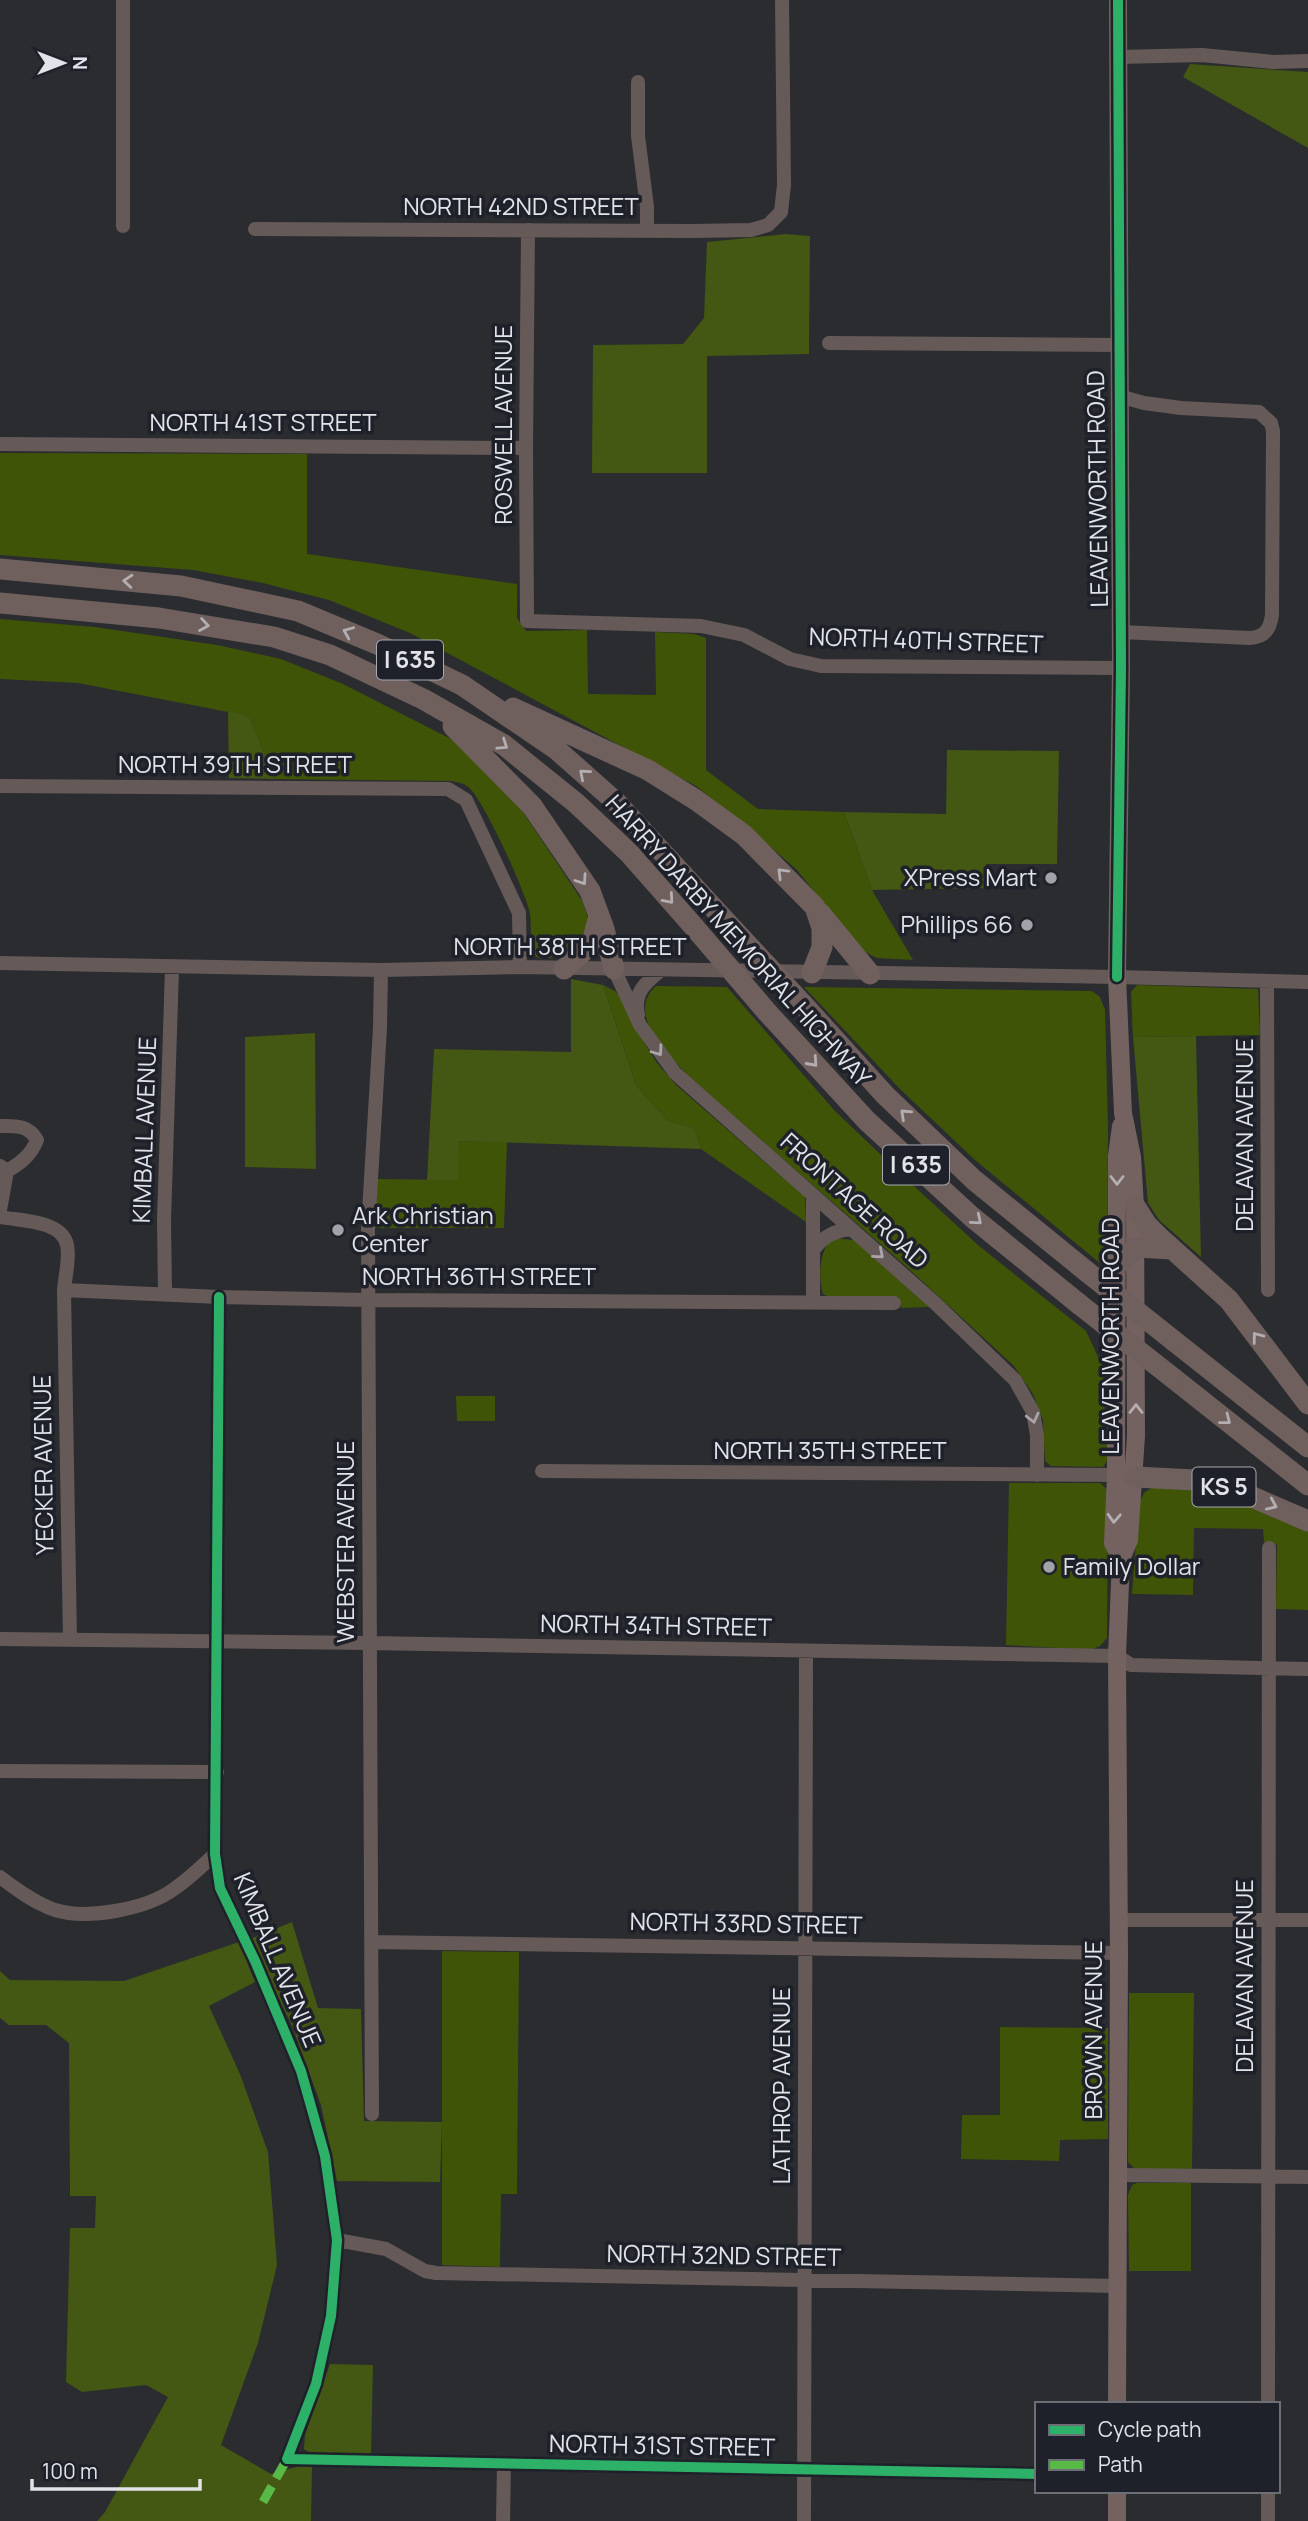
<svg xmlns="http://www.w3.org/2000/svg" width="1308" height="2521" viewBox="0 0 1308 2521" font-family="Manrope,sans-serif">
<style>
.green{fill:#405407}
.forest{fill:#445713}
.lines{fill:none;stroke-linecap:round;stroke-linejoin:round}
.minor{stroke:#665a59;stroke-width:14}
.major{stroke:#73625f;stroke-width:18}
.highway{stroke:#6f5f5d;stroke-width:21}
.highway-bridge{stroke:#6f5f5d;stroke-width:21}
.quiet{stroke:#58b947;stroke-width:9;stroke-dasharray:18 9;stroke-linecap:butt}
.cycleway-casing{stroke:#1e2129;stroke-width:15}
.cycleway{stroke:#2db169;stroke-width:10}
.oneway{stroke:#b3aeb1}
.oneway2{stroke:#aaa5a8}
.oneway3{stroke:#b5afb2}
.poi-dot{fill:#a1a3a8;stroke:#1e2129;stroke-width:2.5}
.labels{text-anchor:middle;stroke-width:7;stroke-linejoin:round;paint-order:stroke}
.shield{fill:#1e2129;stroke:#a6a9af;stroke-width:2}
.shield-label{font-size:23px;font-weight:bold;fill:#e1e3e9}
.street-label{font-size:24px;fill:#e1e3e9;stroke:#1e2129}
.poi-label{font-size:24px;fill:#e1e3e9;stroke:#1e2129;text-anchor:end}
</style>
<rect width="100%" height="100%" fill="#2a2c30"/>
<path class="green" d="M0,453L307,454V554L517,584V618L526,631L587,630L588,694L656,695L655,632L694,634L706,638V770L758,809L844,812L872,890L913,960L877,958L861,950L797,870L747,826L696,786L410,633L329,600L263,583L193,570L0,555Z
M0,619L95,627L217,645L281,659L343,684L453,740L521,809L583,902C584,907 587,913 588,919C591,947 559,962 536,957C529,944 532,929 530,914C527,895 482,795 467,786C463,783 456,782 451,781L275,779L249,716L78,683L0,679Z
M603,985L615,991L622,998L636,1030L657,1063L676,1085L805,1197L806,1222L701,1149L695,1128L668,1121L636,1085Z
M1137,985L1258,989L1260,1035L1133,1037L1131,992Z
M656,986L727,987L835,1111L903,1176L979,1246L1086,1331L1108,1378V1460L1103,1467L1051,1466L1045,1461L1043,1420L1033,1394L1014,1366L909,1269L690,1078C670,1055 624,1015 656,986Z
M804,987L1092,991L1100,997L1105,1010L1108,1127L1107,1269L975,1160L901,1090Z
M458,1141L507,1142L504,1228H375V1179L458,1180Z
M833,1238L854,1240L929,1307L901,1308L899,1297H829L823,1294C818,1276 819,1250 833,1238Z
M456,1396H495V1421H457Z
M1009,1483H1100L1108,1490L1107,1638L1100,1646L1090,1650L1006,1645Z
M1158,1484L1195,1485L1308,1528V1610L1276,1609L1277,1545L1264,1542L1263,1529L1194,1528L1193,1595L1132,1594L1139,1502L1145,1492Z
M442,1951L519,1952L517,2194H501L500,2267L442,2265Z
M1129,1993H1194L1192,2169H1135L1128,2162Z
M1000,2027L1108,2028V2139L1060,2140L1059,2161L961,2159L962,2115H1000Z
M1137,2183H1191V2271H1129L1128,2195L1132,2185Z"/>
<path class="forest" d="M1190,64L1308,72V148L1183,77Z
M786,234L810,236L809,354L707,356V473H592L593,345L683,344L704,318L707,242Z
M228,711L249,716L275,779L229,778Z
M947,750L1059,751L1057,864H986V888L872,890L844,812L946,814Z
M571,979L603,985L636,1085L668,1121L695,1128L701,1149L459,1141L458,1180H427L434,1049L571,1052Z
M315,1033L316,1169L245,1167V1037Z
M1196,1036L1201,1257L1159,1220L1148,1203L1133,1037Z
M292,1922L318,2008L361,2009L364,2121L442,2122L440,2182L337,2181L321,2105L292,2026L250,1939Z
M239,1942L255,1982L209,2006L240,2074L268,2152L277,2265L258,2343L221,2445L271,2474L296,2467L312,2466L311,2521H97L105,2512L168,2397L146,2385L82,2392L66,2382L70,2228H95L96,2196H70L69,2043L46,2025H9L0,2018V1971L10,1980L124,1981Z
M330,2364L373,2365L371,2455L312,2454L304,2449L305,2435Z"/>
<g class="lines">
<path class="minor" d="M123,0V226
M1118,57L1202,55L1273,62L1308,61
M638,82V136L647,207V231
M255,229L692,231L751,230L768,225L781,212L784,185L782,0
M528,230L526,448L527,621L701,626L744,635L790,659L821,666L1121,668
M829,343L1118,345
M1119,396L1144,403L1181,408L1259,412L1271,423L1273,431L1272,615C1270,629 1265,637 1250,638L1121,632
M0,444L526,448
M0,786L448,789L466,800L519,913L520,967
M0,963L381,970L520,967L1117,977L1308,982
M614,969L640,1025L675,1073L935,1303L1015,1380L1033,1412L1037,1435V1475
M1267,981L1268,1290
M638,1015C633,993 645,983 661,970
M0,1126C17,1126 28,1125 37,1140C31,1155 21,1163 7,1171L0,1166
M813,1195V1302
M0,1210L7,1171
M0,1217C20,1221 62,1220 67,1245C70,1258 65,1277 64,1290L70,1640
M814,1249C824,1236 834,1231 851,1229
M64,1290L219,1297L368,1300L894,1303
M165,1293L164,1221L172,968
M219,1297L215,1854L220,1888L255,1961L301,2071L325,2156L337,2240L331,2316L316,2384L287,2459L1037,2474
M542,1471L1116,1475
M0,1639L370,1643L1117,1656L1131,1665L1308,1669
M0,1771L217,1772
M0,1877C17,1890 35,1903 55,1910C88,1920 147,1909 174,1889C189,1879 202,1866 215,1854
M1119,1920H1308
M372,1942L1119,1953
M372,2114L368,1229L380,1028L381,970
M1118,2175L1308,2177
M337,2240L386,2249L425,2271L436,2273L1118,2286
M1268,2404L1269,1548
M503,2521L504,2463
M804,2521L806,1652
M1268,2521V2491"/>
<path class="major" d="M1121,1559L1113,1543L1116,1475L1117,1156L1121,1126
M1117,2404L1119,1953L1117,1656L1121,1559L1129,1540L1136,1436L1135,1206L1132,1157L1123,1113L1117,977L1121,668L1118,0
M1117,2521V2491"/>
<path class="highway" d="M0,569L181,586L298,611L377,644L462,685L556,749L617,803L733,929
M0,603L159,618L274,637L330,655L423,699L504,745L576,803L629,853L695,928
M513,708L648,770L696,800L744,835L815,907L822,928V947L812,973
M453,726L532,806L590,891L604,929L614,969
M820,913L870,974
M564,969L592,943L599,916
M809,1011L885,1095L974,1180L1086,1271
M767,1012L867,1121L972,1217L1079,1304
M1135,1206L1147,1225L1158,1236L1229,1300L1308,1404
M1116,1266L1136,1247L1172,1249
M1174,1341L1308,1447
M1173,1378L1308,1485
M1135,1477L1195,1480L1236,1490L1308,1521"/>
<path class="highway-bridge" d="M695,928L767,1012
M733,929L809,1011
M1086,1271L1174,1341
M1079,1304L1173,1378"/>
<path class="quiet" d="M263,2502L287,2459"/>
<defs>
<path id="cycleway" d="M1117,977L1121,668L1118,0
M219,1297L215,1854L220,1888L255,1961L301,2071L325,2156L337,2240L331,2316L316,2384L287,2459L1037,2474"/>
</defs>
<use href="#cycleway" class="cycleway-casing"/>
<use href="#cycleway" class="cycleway"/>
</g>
<defs><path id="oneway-chevron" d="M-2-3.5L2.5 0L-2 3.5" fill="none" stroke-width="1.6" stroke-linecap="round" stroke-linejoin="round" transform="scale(1.75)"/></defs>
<g class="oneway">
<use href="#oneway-chevron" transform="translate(128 581) rotate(-175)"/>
<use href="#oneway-chevron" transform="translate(204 625) rotate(9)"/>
<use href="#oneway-chevron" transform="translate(348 632) rotate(-157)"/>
<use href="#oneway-chevron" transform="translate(503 745) rotate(34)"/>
<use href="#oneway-chevron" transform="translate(584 774) rotate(-139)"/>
<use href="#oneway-chevron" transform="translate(782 873) rotate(-135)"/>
<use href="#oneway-chevron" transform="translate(582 880) rotate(56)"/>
<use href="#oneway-chevron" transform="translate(669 899) rotate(49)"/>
<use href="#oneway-chevron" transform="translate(813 1062) rotate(48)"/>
<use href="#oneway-chevron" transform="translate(905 1114) rotate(-137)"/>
<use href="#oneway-chevron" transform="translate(977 1220) rotate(40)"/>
<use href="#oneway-chevron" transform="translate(1257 1337) rotate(-127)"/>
<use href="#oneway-chevron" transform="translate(1226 1420) rotate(38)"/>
<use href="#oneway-chevron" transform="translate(1272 1505) rotate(24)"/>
</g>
<g class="oneway2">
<use href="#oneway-chevron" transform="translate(658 1051) rotate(54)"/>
<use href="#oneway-chevron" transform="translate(879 1254) rotate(41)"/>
<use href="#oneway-chevron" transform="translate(1033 1418) rotate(76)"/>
</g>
<g class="oneway3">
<use href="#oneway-chevron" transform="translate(1117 1180) rotate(90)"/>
<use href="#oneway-chevron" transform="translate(1136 1409) rotate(-90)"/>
<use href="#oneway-chevron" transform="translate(1114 1518) rotate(93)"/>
</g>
<g class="poi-dot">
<circle cx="1051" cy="878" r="7"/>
<circle cx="1027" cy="925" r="7"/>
<circle cx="338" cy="1230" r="7"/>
<circle cx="1049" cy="1567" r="7"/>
</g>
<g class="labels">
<g class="shield">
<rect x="377" y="640.5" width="66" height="39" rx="5"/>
<rect x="883" y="1145.5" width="66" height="39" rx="5"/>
<rect x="1192.5" y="1467.5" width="63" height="39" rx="5"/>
</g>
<g class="shield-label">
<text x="410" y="668">I 635</text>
<text x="916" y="1173">I 635</text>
<text x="1224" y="1495">KS 5</text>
</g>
<g class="street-label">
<text x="521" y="215">NORTH 42ND STREET</text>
<text x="263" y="431">NORTH 41ST STREET</text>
<text transform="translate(504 425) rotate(-90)" y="8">ROSWELL AVENUE</text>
<text transform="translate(1098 489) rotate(-91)" y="8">LEAVENWORTH ROAD</text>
<text transform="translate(926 641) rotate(2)" y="8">NORTH 40TH STREET</text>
<text x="235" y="773">NORTH 39TH STREET</text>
<text transform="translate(738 941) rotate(48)" y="8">HARRY DARBY MEMORIAL HIGHWAY</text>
<text x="570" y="955">NORTH 38TH STREET</text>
<text transform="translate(145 1130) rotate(-88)" y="8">KIMBALL AVENUE</text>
<text transform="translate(1245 1135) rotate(-90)" y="8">DELAVAN AVENUE</text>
<text transform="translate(854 1201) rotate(42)" y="8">FRONTAGE ROAD</text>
<text x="479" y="1285">NORTH 36TH STREET</text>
<text transform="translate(1111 1336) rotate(-90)" y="8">LEAVENWORTH ROAD</text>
<text x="830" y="1459">NORTH 35TH STREET</text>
<text transform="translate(44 1465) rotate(-91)" y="8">YECKER AVENUE</text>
<text transform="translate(346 1542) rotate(-90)" y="8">WEBSTER AVENUE</text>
<text transform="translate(656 1626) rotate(1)" y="8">NORTH 34TH STREET</text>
<text transform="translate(746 1924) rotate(1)" y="8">NORTH 33RD STREET</text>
<text transform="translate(277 1960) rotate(67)" y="8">KIMBALL AVENUE</text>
<text transform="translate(1245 1976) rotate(-90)" y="8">DELAVAN AVENUE</text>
<text transform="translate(1094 2030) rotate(-90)" y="8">BROWN AVENUE</text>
<text transform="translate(782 2086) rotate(-90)" y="8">LATHROP AVENUE</text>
<text transform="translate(724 2256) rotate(1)" y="8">NORTH 32ND STREET</text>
<text transform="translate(662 2446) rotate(1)" y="8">NORTH 31ST STREET</text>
</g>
<g class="poi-label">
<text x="1037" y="886">XPress Mart</text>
<text x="1013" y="933">Phillips 66</text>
<text x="352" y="1224" text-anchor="start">Ark Christian<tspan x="352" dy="28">Center</tspan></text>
<text x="1063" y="1575" text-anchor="start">Family Dollar</text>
</g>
</g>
<rect x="1035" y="2402" width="245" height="91" fill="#1e2129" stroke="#6c6f76" stroke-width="2"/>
<rect x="1049" y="2425" width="35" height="10" fill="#2db169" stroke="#6c6f76" stroke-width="2"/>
<text x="1098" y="2437" font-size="21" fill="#e1e3e9">Cycle path</text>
<rect x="1049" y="2460" width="35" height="10" fill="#58b947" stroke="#6c6f76" stroke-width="2"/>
<text x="1098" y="2472" font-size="21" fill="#e1e3e9">Path</text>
<g transform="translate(63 63) rotate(90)" stroke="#1e2129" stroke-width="5" paint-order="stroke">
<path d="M0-5L12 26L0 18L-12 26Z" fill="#e1e3e9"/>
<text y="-10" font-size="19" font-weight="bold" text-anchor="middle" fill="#e1e3e9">N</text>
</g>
<path d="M32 2479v10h168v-10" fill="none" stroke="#e1e3e9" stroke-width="3.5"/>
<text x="42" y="2479" font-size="21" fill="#e1e3e9" stroke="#1e2129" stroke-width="5" paint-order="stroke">100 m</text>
</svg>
